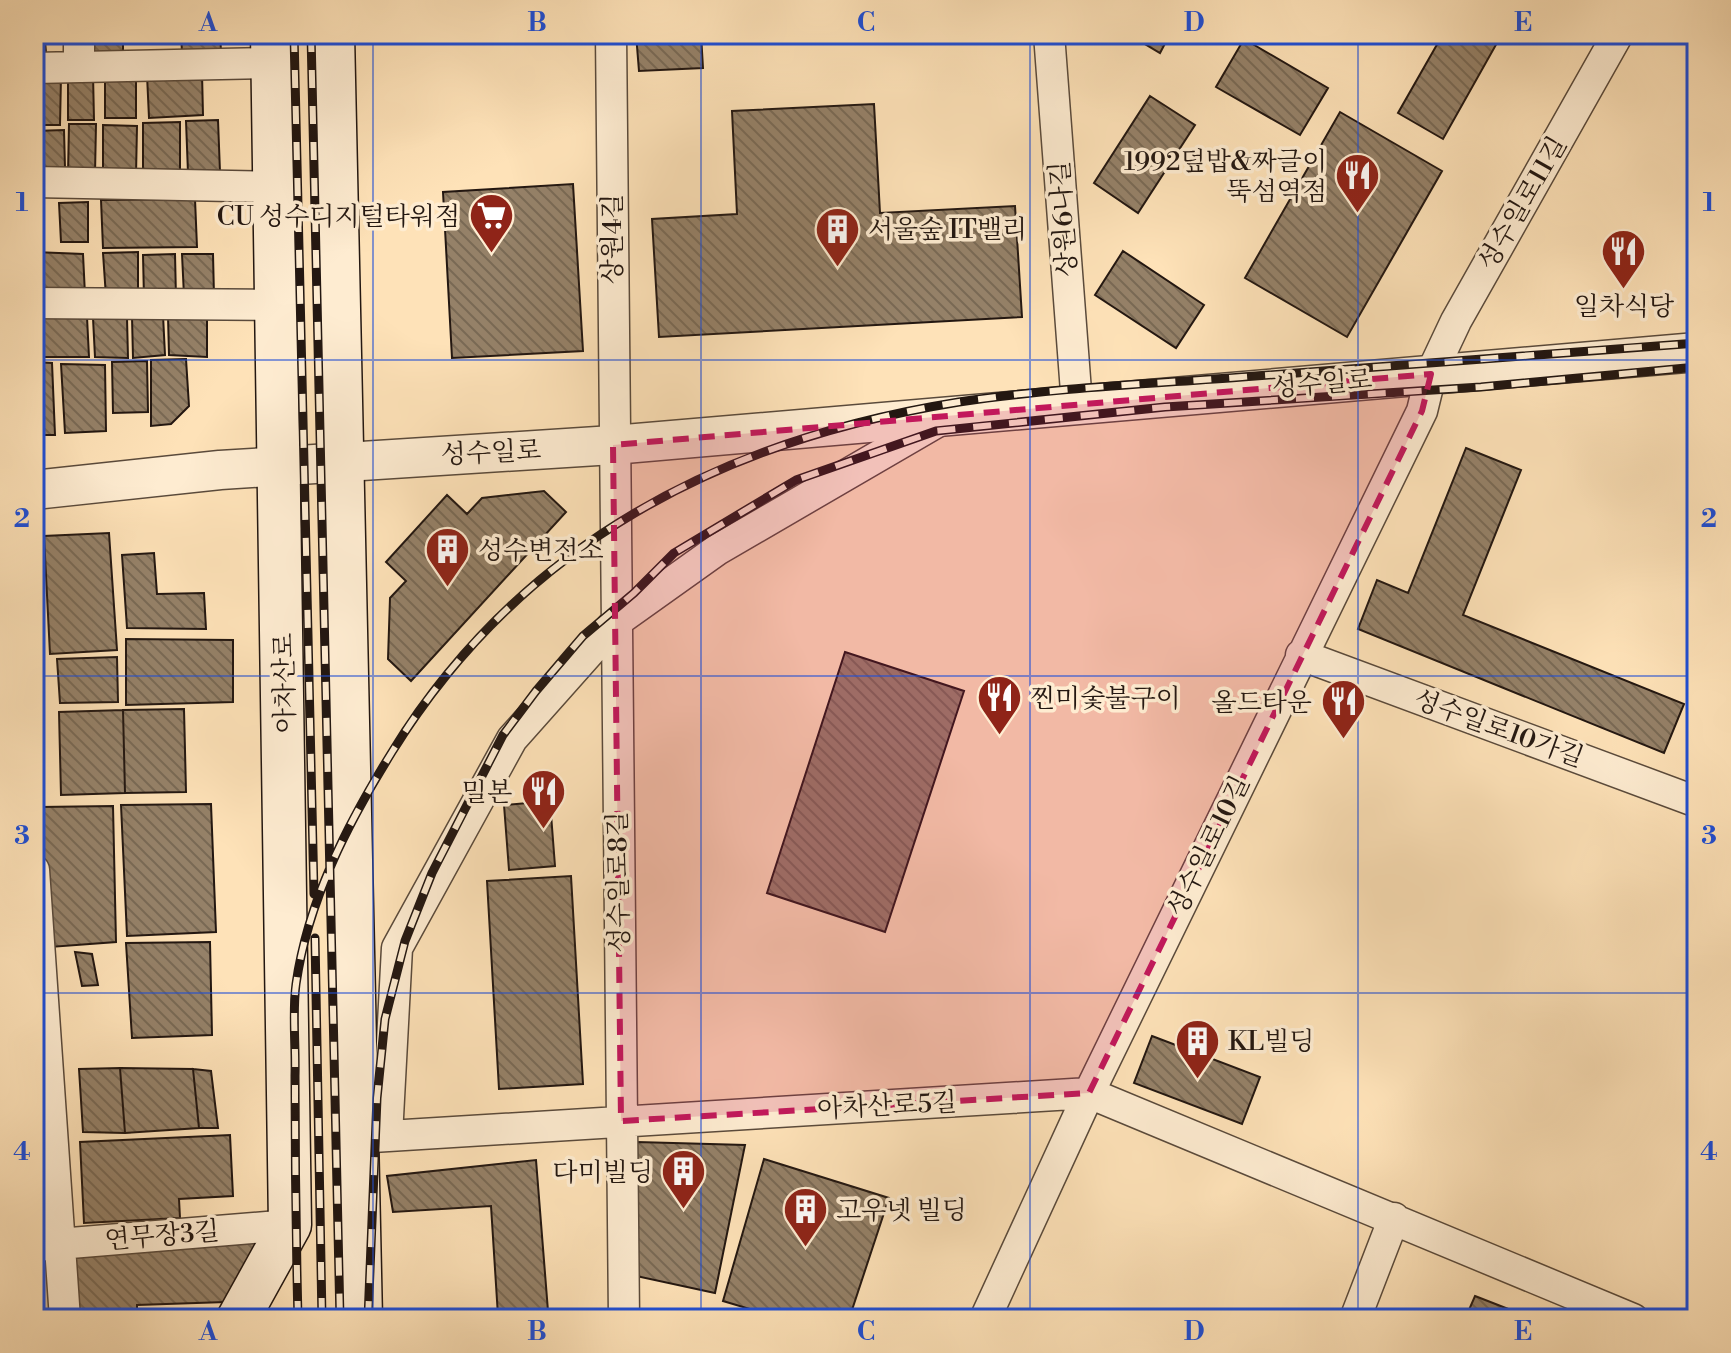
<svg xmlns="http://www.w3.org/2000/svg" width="1731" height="1353" viewBox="0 0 1731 1353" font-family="'Libre Bodoni','Noto Serif KR',serif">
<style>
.park{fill:url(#park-tufts);stroke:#7e6b56;stroke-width:2}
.building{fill:url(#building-back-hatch);stroke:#231711;stroke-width:2}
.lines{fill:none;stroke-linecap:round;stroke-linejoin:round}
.minor-casing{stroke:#5a4a3b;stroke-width:33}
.tertiary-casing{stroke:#5a4a3b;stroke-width:41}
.secondary-casing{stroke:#231711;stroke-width:45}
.minor{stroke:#feecd1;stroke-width:30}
.tertiary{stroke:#feecd1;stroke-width:38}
.secondary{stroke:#feecd1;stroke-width:42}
.rail-casing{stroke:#231711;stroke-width:9}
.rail{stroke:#feecd1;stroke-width:6;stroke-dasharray:18;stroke-linecap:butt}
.marked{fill:#c2185b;fill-opacity:0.2;stroke:#c2185b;stroke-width:6;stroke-dasharray:16 10;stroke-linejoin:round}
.grid{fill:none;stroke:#1d4ed8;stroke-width:2;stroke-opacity:0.55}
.labels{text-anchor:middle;stroke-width:7;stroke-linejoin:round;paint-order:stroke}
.poi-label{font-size:26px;fill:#231711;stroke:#feecd1;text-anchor:end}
.street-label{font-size:26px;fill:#231711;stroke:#feecd1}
.neatline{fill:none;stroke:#1d4ed8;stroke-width:3}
.grid-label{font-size:26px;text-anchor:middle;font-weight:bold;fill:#1d4ed8}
</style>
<defs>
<pattern id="park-tufts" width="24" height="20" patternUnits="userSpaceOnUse" patternTransform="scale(2)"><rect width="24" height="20" fill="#d9bf9c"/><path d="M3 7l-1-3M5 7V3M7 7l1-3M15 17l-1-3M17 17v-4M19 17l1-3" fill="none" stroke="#baa385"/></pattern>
<pattern id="building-back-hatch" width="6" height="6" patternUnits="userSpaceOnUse" patternTransform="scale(2)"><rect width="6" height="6" fill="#958168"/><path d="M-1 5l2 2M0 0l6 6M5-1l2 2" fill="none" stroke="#796954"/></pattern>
</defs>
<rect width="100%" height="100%" fill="#fee2b8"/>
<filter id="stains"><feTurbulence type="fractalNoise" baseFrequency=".0025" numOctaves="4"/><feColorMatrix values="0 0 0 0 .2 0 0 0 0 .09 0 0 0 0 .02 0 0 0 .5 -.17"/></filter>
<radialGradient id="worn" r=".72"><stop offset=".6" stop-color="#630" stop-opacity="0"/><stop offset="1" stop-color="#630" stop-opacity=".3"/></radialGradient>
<path class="park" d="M49,1258L51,1319H34V1259Z"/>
<path class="building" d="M34,34H51L45,41L46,52L34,51Z
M93,34H123V51L93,54Z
M181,34H220L221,51L182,52Z
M636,34H701L703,68L639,71Z
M1128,34H1170L1160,53Z
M1443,34H1502L1443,139L1398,113Z
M1244,39L1328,88L1300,135L1216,87Z
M202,73L203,115L149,118L147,75Z
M93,74L94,120H68V75Z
M105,75H136V118H105Z
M34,77H61L60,125H34Z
M1150,96L1195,125L1138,213L1094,183Z
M874,104L880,213L1015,206L1022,317L659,337L652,219L737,214L732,111Z
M1340,112L1442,171L1347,337L1245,278Z
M218,120L220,172L188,173L186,121Z
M180,122V173L143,174V123Z
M69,124H96L95,174H68Z
M103,125L137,126L136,175L103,174Z
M64,130L65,168H34V131Z
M573,184L583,351L452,358L443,192Z
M195,199L197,247L103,248L101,200Z
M88,202V242H61L59,203Z
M1123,251L1204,305L1176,348L1095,295Z
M34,252L83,254L85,295H34Z
M138,252V297H106L103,253Z
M175,254L176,298H144L143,255Z
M182,254H213L214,296H184Z
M163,315L165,355L133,358L132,317Z
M168,316H207V357L169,355Z
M34,317H87L89,357H34Z
M93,318H127L128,358L95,357Z
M186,359L189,406L171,424L151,426V360Z
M147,361L148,412L113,413L112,362Z
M34,362L52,363L55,435H34Z
M61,364L105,365L106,431L65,433Z
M1466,448L1521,470L1463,615L1684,704L1664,753L1358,629L1377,580L1408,593Z
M544,491L566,512L411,681L388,659L390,598L406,581L386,562L447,495L467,514L482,498Z
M109,533L117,650L50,654L44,536Z
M154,553L157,594L204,593L206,629L127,628L122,555Z
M126,639L233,640V702L126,705Z
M845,652L964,691L885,932L767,893Z
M117,657L118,702L60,703L57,659Z
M184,709L186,792L125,793L123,710Z
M123,710L125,793L61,795L59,712Z
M550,801L555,866L509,870L504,805Z
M211,804L216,932L127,936L121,805Z
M113,806L116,942L50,947L40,807Z
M571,876L583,1084L499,1089L487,881Z
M210,942L212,1035L132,1038L126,943Z
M75,952L92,954L98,985L82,986Z
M1152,1036L1260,1077L1242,1124L1134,1083Z
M120,1068L125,1133L83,1132L79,1069Z
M120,1068L193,1069L199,1128L125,1133Z
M193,1069L211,1071L218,1128H199Z
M230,1135L233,1196L179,1199L180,1218L84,1223L80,1142Z
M637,1142L745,1145L715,1293L636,1276Z
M764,1159L889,1198L849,1319H783L723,1301Z
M536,1160L548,1311L498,1316L491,1206L393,1212L387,1176Z
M256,1242L259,1301L137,1305V1319H76L72,1253Z
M1475,1296L1534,1319H1465Z"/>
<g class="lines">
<defs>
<path id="minor" d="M611,34L624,1319
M1049,34L1077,405
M79,67V34
M34,68L272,63
M34,182L275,187
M34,303L277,305
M1301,655L1697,802
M34,870L65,1319
M387,1136L397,948L512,739L616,622L717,550L944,418
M356,1138L1089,1093L1633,1319
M34,1246L290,1225
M985,1319L1089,1093L1422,411L1431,374L1456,321L1618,34
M1355,1319L1394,1218"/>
<path id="tertiary" d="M34,490L220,470L613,445L1697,352"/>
<path id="secondary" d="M333,34L361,1319
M238,1319L290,1225L272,34"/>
</defs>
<use href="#minor" class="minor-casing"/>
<use href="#tertiary" class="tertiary-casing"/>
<use href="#secondary" class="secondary-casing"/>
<use href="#minor" class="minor"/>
<use href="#tertiary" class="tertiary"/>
<use href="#secondary" class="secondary"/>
<defs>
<path id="rail" d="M294,34L314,894
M311,34L340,1319
M315,938L322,1319
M298,1319C296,1238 295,1157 295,1076C296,1046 292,1014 296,984C308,900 348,823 392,752C521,543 722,440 959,402C1052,388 1148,384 1242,377C1394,366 1545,354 1697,343
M368,1319L377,1098L385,1019L405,941L432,873L503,735L536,691L583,636L634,593L674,553L796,480L936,431L1165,407L1481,387L1697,367"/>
</defs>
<use href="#rail" class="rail-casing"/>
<use href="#rail" class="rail"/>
</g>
<path class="marked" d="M1431,374L1422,411L1089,1093L621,1121L613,445Z"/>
<path class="grid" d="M373,34V1319M701,34V1319M1030,34V1319M1358,34V1319M34,360H1697M34,676H1697M34,993H1697"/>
<defs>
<symbol id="restaurant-pin" viewBox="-11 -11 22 30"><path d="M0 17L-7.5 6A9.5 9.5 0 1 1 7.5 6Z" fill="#8f2418" stroke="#feecd1"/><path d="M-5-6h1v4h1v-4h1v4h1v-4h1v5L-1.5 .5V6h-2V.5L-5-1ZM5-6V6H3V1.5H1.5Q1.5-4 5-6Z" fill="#fff"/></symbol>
<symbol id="supermarket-pin" viewBox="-11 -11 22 30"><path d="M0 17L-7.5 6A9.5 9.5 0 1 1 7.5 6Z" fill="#8f2418" stroke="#feecd1"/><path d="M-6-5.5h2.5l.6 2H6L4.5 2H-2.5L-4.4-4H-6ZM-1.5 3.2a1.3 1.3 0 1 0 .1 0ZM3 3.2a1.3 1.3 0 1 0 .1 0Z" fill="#fff"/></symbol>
<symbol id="building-pin" viewBox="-11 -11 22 30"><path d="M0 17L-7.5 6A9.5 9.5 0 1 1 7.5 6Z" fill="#8f2418" stroke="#feecd1"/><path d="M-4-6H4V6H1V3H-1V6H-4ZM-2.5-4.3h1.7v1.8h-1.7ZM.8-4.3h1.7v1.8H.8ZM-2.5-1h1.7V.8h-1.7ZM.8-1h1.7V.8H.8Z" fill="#fff"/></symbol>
</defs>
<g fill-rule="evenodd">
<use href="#restaurant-pin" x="1332" y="150" width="51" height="69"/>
<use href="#supermarket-pin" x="466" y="190" width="51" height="69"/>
<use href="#building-pin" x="812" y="204" width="51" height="69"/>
<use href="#restaurant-pin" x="1598" y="226" width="51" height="69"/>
<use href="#building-pin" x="422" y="524" width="51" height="69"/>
<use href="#restaurant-pin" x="974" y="672" width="51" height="69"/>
<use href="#restaurant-pin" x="1318" y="676" width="51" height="69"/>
<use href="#restaurant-pin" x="518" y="766" width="51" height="69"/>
<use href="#building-pin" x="1172" y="1016" width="51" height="69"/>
<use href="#building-pin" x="658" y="1146" width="51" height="69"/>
<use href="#building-pin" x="780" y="1184" width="51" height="69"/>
</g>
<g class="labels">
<g class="poi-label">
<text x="1327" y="170">1992덮밥&amp;짜글이<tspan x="1327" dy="30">뚝섬역점</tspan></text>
<text x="460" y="225">CU 성수디지털타워점</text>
<text x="868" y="238" text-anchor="start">서울숲 IT밸리</text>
<text x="1624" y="315" text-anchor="middle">일차식당</text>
<text x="478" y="559" text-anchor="start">성수변전소</text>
<text x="1030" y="707" text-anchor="start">찐미숯불구이</text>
<text x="1312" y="711">올드타운</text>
<text x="512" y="801">밀본</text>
<text x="1228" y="1050" text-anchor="start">KL빌딩</text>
<text x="653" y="1181">다미빌딩</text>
<text x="836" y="1219" text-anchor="start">고우넷 빌딩</text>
</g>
<g class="street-label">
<text transform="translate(1522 203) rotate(-60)" y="9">성수일로11길</text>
<text transform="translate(1063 219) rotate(-94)" y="9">상원6나길</text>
<text transform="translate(612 239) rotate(-90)" y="9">상원4길</text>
<text transform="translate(1322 383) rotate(-5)" y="9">성수일로</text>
<text transform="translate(491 452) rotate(-3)" y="9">성수일로</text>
<text transform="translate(284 683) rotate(-91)" y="9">아차산로</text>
<text transform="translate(1499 728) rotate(20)" y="9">성수일로10가길</text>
<text transform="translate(1208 846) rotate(-64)" y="9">성수일로10길</text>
<text transform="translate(618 882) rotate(-91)" y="9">성수일로8길</text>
<text transform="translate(887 1105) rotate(-3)" y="9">아차산로5길</text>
<text transform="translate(162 1235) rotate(-5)" y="9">연무장3길</text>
</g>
</g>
<rect width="1731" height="1353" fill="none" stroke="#fee2b8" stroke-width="88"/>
<rect x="44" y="44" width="1643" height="1265" class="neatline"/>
<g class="grid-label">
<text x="208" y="31">A</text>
<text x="537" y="31">B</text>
<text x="866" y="31">C</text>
<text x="1194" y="31">D</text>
<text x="1523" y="31">E</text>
<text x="22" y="211">1</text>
<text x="1709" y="211">1</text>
<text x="22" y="527">2</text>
<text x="1709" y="527">2</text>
<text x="22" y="844">3</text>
<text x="1709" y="844">3</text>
<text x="22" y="1160">4</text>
<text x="1709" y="1160">4</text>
<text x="208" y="1340">A</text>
<text x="537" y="1340">B</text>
<text x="866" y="1340">C</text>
<text x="1194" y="1340">D</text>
<text x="1523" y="1340">E</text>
</g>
<rect width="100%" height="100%" filter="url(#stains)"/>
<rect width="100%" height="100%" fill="url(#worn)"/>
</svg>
